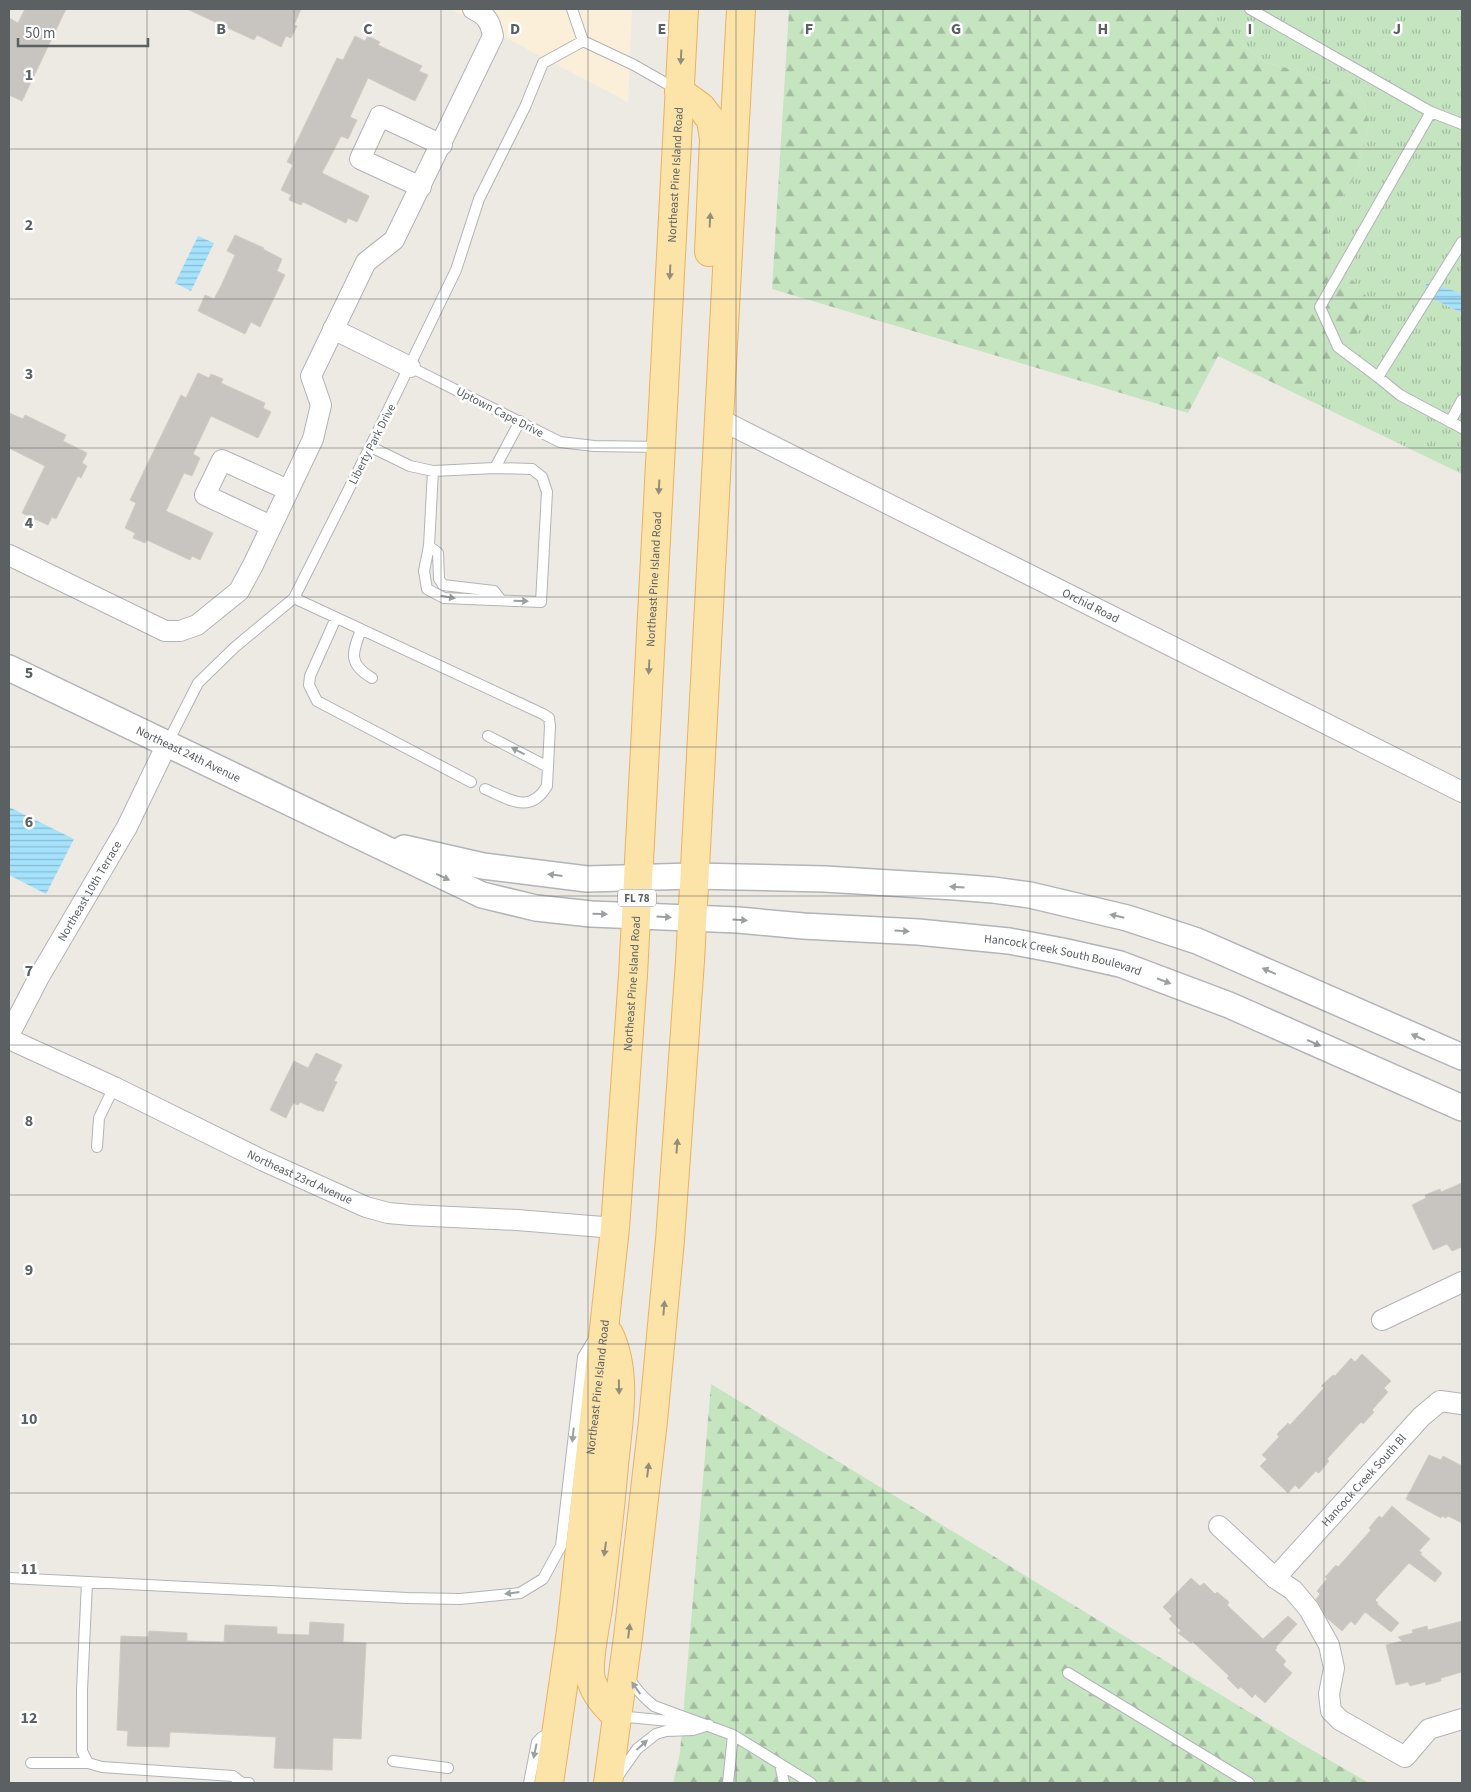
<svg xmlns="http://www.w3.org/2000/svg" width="1471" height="1792" viewBox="0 0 1471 1792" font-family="'Source Sans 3',sans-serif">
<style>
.commercial{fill:#fcefd9}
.grass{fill:url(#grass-tufts)}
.forest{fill:url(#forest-firs)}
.water{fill:url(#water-rules)}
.building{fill:#c8c5c0;stroke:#d2cbc2}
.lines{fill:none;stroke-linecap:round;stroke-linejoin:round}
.service-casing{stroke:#b1b4b8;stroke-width:12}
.minor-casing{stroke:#b1b4b8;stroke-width:22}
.tertiary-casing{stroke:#b1b4b8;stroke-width:28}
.primary-casing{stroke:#ecb15d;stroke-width:30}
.service{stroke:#fff;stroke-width:10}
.minor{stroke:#fff;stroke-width:20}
.tertiary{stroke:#fff;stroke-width:25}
.primary{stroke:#fce4a9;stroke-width:28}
.oneway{fill:#938e7c}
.oneway2{fill:#9da0a1}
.grid{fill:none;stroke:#5b6063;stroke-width:1;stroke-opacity:0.55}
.labels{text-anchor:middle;stroke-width:5;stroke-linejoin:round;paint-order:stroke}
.shield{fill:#fff;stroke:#8c9092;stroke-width:1}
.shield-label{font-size:11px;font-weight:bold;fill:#5b6063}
.street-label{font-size:12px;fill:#5b6063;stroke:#fff}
.grid-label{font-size:16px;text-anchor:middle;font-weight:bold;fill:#5b6063;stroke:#fff;stroke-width:5;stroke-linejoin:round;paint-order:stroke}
</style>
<defs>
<pattern id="grass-tufts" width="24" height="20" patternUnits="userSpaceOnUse" patternTransform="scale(1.25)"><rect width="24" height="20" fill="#c5e4c0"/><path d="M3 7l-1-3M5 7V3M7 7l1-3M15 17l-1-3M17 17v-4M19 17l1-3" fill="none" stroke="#a3bca0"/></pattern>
<pattern id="forest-firs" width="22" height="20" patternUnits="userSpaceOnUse" patternTransform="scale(1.25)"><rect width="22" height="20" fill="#c5e4c0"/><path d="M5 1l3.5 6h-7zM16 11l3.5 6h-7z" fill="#a3bca0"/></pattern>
<pattern id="water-rules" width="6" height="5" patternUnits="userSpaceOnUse" patternTransform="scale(1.25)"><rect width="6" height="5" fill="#a5e2fc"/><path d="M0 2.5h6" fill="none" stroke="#89bbd0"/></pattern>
</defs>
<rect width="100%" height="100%" fill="#edeae3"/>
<path class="commercial" d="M451,9H632L628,102Z"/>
<path class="grass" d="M1211,9H1462V294L1433,283L1425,295L1462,313V474L1290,391L1314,379L1354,336L1370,316L1358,285L1344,274L1330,250L1327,225L1356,174L1363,150L1369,123L1363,100L1341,87L1298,71L1267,63L1225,32L1211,12Z"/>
<path class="forest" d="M789,9H1211V12L1225,32L1267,63L1298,71L1341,87L1363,100L1369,123L1363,150L1356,174L1327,225L1330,250L1344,274L1358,285L1371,303L1370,316L1336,362L1314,379L1290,391L1218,356L1188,413L772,289Z
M711,1384L1305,1746L1369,1783H673L680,1753Z"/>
<path class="water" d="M198,236L214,243L191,291L175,283Z
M1433,283L1462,294V313L1425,295L1426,284Z
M9,807L74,839L46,894L9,875Z"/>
<path class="building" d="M25,9H66L22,101L9,95V18L18,23Z
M187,9H301L294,25L297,26L291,38L286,36L281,47L257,35L254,40Z
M355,36L365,41L368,36L380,42L378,45L422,66L419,71L428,75L415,101L368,78L350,117L357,120L348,139L341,136L322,173L369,196L357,222L348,218L346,223L303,202L301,205L289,200L291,195L281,190L293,165L287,162L337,58L343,60Z
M235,235L264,248L263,249L282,259L277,271L285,275L260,327L251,322L245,334L198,311L205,295L214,299L221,286L235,255L227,251Z
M198,373L209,378L211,374L223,379L221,383L265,403L263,408L271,412L258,438L211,416L193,454L200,458L192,476L184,473L166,511L213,533L200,560L192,556L190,560L147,540L145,543L133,538L135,533L125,528L136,503L130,500L181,395L186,398Z
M9,413L23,419L25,415L66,435L63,441L87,453L82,463L87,466L81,478L78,476L56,519L52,517L48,525L22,513L45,466L9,448Z
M316,1053L342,1065L334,1081L337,1082L323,1112L320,1110L319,1111L300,1102L298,1105L293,1103L286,1118L270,1110L294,1061L308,1068Z
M1462,1183V1247L1452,1251L1447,1244L1433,1250L1412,1205L1426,1198L1425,1195L1440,1189L1441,1192Z
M1362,1354L1391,1381L1384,1388L1388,1392L1372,1410L1374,1412L1364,1423L1363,1424L1361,1422L1327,1459L1329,1461L1320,1472L1318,1473L1316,1471L1299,1489L1295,1485L1288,1493L1260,1466L1267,1459L1262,1455L1279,1437L1277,1434L1288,1423L1290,1425L1324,1388L1321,1386L1333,1375L1335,1376L1351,1358L1355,1362Z
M1429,1455L1441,1460L1443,1456L1462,1466V1523L1448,1516L1446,1518L1442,1516L1441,1518L1406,1499Z
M1392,1506L1430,1539L1419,1551L1422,1553L1420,1554L1442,1573L1435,1582L1409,1563L1375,1600L1378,1603L1377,1604L1399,1623L1391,1632L1365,1612L1355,1625L1351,1621L1342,1631L1327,1618L1316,1599L1320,1594L1317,1591L1327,1579L1325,1577L1336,1565L1338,1567L1371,1530L1369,1528L1379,1516L1382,1518Z
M1191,1578L1200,1586L1204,1583L1215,1594L1217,1592L1228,1601L1229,1603L1227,1605L1263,1639L1288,1616L1297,1624L1276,1647L1277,1648L1275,1650L1286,1661L1283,1665L1292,1673L1265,1703L1255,1694L1252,1698L1241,1687L1238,1689L1227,1678L1229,1676L1208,1656L1192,1641L1191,1643L1178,1633L1181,1631L1169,1619L1172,1616L1163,1607Z
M1462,1621V1672L1441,1678V1681L1426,1685L1425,1682L1410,1686L1408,1682L1396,1685L1386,1645L1402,1641L1398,1637L1413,1633L1412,1630L1427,1626L1428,1630Z
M310,1622L344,1624L343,1642L366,1643L361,1739L333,1738L332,1770L274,1768L276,1737L170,1732L169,1747L127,1746L128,1731L117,1730L121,1636L148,1637L149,1631L187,1633V1641L224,1642L225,1625L277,1627V1634L309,1635Z"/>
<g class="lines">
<defs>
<path id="service" d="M572,9L583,41
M1250,9L1431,112L1462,124
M1431,112L1320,307L1338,347L1378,377L1462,242
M410,367L560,442L594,446L661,447
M1378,377L1400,395L1462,428
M1450,422L1462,400
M371,447L410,466L433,471L495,468L520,421
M433,471L429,546L424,571L427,589L444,598L541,602L547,492L542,477L532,469L495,468
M429,546L438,553L439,579L443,585L494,591L501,600
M294,598L543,714L549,718L550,726L547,786C530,815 509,799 485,789
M336,618L310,676L309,685L317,701L471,782
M361,630C352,653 348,664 372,678
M488,736L548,767
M167,744L198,683L235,647L294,598L375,437L456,270L479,199L525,107L543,63L583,41L634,65L676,89
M97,1147L99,1118L114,1087
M9,1578L407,1598L460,1599L520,1593L543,1579L561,1546L583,1357L594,1339
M87,1582L82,1690V1751L88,1763L102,1767L233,1776L242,1783H249
M1068,1673L1249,1783
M628,1676C635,1689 643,1697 654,1706L733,1735L811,1783
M618,1716L690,1723
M393,1761L448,1768
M31,1763H88
M780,1764L784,1783
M616,1779L637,1749L656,1734L666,1731L693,1730L709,1725
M529,1783L537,1742L542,1737L552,1733
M728,1783L733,1735"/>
<g id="minor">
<path d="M421,187L360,159L380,116L442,145"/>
<path d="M333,329L410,367"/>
<path id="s1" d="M719,419L1462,792"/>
<path d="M271,526L205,495L222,460L288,490"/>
<path d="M9,555L165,631H180L197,625L239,591L253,565L313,439L321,405L311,376L366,262L394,240L493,36C490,21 487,16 473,9"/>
<path id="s2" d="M9,1035L39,977L127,827L167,744"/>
<path id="s3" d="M9,1039L114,1087L264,1161L366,1207L388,1213L411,1215L517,1220L615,1228"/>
<path d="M1382,1320L1462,1282"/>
<path d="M1219,1526L1275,1578L1293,1590L1309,1609L1329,1645L1334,1668L1329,1694L1331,1711L1340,1720L1405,1757L1429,1729L1462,1719"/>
<path id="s4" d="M1275,1578L1421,1417L1440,1401L1462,1404"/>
</g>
<g id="tertiary">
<path id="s5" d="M9,668L482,895L536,908L591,914L738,920L803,926L918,932L1009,941L1062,951L1120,964L1229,1005L1462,1108"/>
<path d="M404,848L483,866L587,879L693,876L825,879L955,887L993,890L1030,895L1127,918L1197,941L1462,1057"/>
</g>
<g id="primary">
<path d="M679,91L701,107L711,120L714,139L709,252"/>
<path d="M609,1334C628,1374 618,1423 614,1465C610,1513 604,1561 598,1608C595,1627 587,1663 591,1680C596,1695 605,1706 617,1716"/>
<path id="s6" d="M549,1783L571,1631L615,1228L633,975L684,9"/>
<path d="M608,1783L628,1637L653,1421L670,1240L690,961L741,9"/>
</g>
</defs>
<use href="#service" class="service-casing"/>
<use href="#minor" class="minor-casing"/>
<use href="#tertiary" class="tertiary-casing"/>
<use href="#primary" class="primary-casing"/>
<use href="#service" class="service"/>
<use href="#minor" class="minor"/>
<use href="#tertiary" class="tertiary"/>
<use href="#primary" class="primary"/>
</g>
<defs><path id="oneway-solid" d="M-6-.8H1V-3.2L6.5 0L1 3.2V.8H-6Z" transform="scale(1.25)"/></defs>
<g class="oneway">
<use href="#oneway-solid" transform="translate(681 57) rotate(93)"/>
<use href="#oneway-solid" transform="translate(710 220) rotate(-87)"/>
<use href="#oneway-solid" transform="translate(670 272) rotate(93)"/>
<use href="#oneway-solid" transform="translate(659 487) rotate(93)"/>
<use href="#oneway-solid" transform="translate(649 667) rotate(93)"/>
<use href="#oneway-solid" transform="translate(677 1146) rotate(-86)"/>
<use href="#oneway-solid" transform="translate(664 1308) rotate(-85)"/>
<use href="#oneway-solid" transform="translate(619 1387) rotate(89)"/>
<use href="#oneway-solid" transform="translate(648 1470) rotate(-83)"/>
<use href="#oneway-solid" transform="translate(605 1549) rotate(98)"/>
<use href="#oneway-solid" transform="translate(629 1631) rotate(-83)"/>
</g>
<g class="oneway2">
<use href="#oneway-solid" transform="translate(448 597) rotate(10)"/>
<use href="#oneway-solid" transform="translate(521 601) rotate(2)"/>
<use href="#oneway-solid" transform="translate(518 751) rotate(-153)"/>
<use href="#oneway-solid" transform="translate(555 875) rotate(-173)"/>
<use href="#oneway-solid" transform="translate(443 877) rotate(25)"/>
<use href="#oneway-solid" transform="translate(957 887) rotate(-176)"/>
<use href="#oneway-solid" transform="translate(600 914) rotate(2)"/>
<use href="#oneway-solid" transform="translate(1117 916) rotate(-167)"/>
<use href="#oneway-solid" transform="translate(664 917) rotate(4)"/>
<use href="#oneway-solid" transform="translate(740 920) rotate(3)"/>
<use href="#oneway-solid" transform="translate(902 931) rotate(3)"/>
<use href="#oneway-solid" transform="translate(1269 971) rotate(-156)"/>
<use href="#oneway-solid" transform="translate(1164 981) rotate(21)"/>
<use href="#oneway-solid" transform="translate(1418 1037) rotate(-156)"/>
<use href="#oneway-solid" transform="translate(1314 1043) rotate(24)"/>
<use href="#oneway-solid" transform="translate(573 1435) rotate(96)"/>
<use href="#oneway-solid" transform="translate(512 1593) rotate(173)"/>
<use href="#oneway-solid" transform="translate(636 1688) rotate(-125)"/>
<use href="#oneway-solid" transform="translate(642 1745) rotate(-42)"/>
<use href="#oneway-solid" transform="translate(535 1751) rotate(102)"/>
</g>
<path class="grid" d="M147,9V1783M294,9V1783M441,9V1783M588,9V1783M736,9V1783M883,9V1783M1030,9V1783M1177,9V1783M1324,9V1783M9,149H1462M9,299H1462M9,448H1462M9,597H1462M9,747H1462M9,896H1462M9,1045H1462M9,1195H1462M9,1344H1462M9,1493H1462M9,1643H1462"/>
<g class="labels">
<rect class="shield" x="618" y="889.5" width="38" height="17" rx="4"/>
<g class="shield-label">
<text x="637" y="902">FL 78</text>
</g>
<g class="street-label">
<text dy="4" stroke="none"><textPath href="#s6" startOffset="1614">Northeast Pine Island Road</textPath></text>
<text transform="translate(500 412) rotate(27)" y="4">Uptown Cape Drive</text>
<text transform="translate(372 444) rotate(-63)" y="4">Liberty Park Drive</text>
<text dy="4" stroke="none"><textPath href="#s6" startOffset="1209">Northeast Pine Island Road</textPath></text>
<text dy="4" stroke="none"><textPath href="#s1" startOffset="416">Orchid Road</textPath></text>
<text dy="4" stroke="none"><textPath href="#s5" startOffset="199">Northeast 24th Avenue</textPath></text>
<text dy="4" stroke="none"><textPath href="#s2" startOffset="165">Northeast 10th Terrace</textPath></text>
<text dy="4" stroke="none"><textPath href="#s5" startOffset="1110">Hancock Creek South Boulevard</textPath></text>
<text dy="4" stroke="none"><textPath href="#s6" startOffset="804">Northeast Pine Island Road</textPath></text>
<text dy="4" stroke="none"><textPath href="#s3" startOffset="322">Northeast 23rd Avenue</textPath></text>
<text dy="4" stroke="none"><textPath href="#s6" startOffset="399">Northeast Pine Island Road</textPath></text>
<text dy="4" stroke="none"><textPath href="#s4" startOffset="132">Hancock Creek South Bl</textPath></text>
</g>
</g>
<g class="grid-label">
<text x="221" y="34">B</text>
<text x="368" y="34">C</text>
<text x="515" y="34">D</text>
<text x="662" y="34">E</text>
<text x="809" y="34">F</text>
<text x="956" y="34">G</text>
<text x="1103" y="34">H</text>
<text x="1250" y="34">I</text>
<text x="1397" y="34">J</text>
<text x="29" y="80">1</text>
<text x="29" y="230">2</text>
<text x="29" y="379">3</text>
<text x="29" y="528">4</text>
<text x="29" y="678">5</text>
<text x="29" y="827">6</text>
<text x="29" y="976">7</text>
<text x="29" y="1126">8</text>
<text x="29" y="1275">9</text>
<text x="29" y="1424">10</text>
<text x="29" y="1574">11</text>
<text x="29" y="1723">12</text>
</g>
<rect width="1471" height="1792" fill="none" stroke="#5b6063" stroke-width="20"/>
<path d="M18 38v8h130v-8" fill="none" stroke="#5b6063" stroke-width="2.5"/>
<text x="25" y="38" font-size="15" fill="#5b6063" stroke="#ffffff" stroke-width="4" paint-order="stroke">50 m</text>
</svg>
